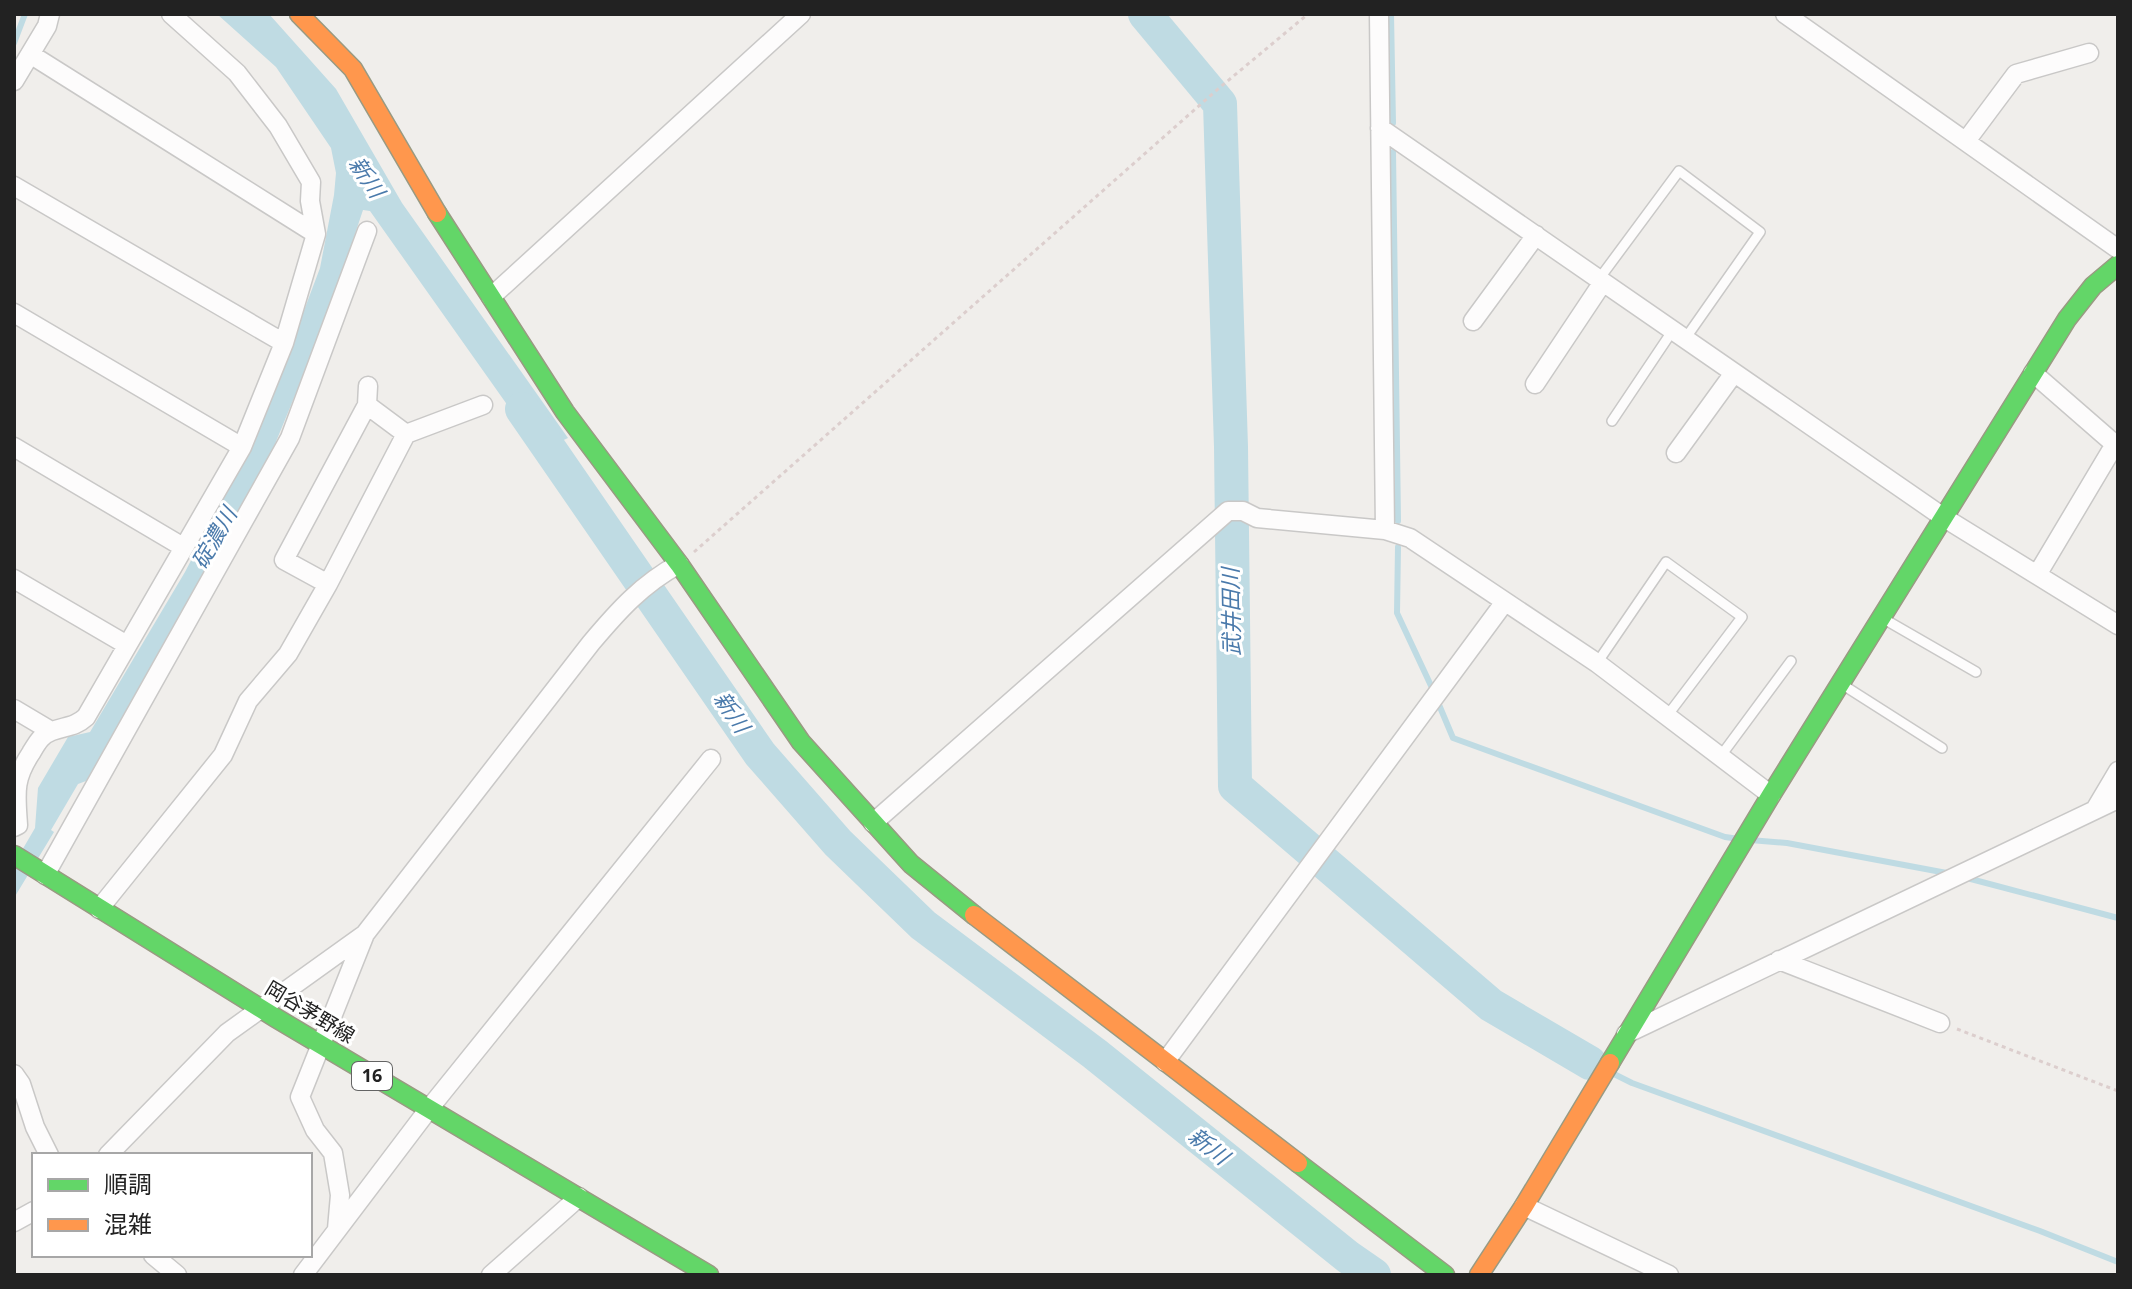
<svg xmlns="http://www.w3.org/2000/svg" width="2132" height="1289" viewBox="0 0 2132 1289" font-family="'Open Sans','Noto Sans JP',sans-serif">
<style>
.water{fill:#bfdbe3}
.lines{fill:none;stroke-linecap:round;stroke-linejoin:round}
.stream{stroke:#bfdbe3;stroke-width:6}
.river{stroke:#bfdbe3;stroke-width:34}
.lane-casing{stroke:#c9c8c7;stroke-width:12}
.street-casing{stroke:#c9c8c7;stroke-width:21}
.fast-casing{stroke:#999a82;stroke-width:21}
.slow-casing{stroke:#999a82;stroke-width:21}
.path{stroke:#dccecd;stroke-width:3;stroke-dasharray:4 4;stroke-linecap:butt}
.lane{stroke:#fdfcfc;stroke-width:9}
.street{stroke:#fdfcfc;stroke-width:18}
.fast{stroke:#63d668;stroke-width:18}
.slow{stroke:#ff974d;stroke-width:18}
.labels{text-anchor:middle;stroke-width:6;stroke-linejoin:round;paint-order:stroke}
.shield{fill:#fff;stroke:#646464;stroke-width:2}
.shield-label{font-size:18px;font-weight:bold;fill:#222}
.street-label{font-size:20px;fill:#222;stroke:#fff}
.water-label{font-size:22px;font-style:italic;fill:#4a7aab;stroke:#fff}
</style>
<rect width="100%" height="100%" fill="#f0eeeb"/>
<path class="water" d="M217,14H269L336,89L402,203L568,438L540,451L370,211L363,210L328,315L266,466L203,584L86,781L78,784L51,830L54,832L14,898V864L35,828L38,788L68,737L90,732L185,572L240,466L274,390L320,268L334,195L336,173L331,148L276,67Z"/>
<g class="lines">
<path class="stream" d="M1391,14L1393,123
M14,43L25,14
M1393,152L1398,521
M1398,547L1397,613L1433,690
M1437,700L1453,738L1725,837L1739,839
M1750,840L1787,843L1952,874
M1967,878L2118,918
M1590,1063L1602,1069
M1612,1073L1632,1083L2040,1231L2118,1262"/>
<path class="river" d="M1145,14L1220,104L1231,447L1235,786L1491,1005L1590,1063
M522,409L760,754L838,843L923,925L1095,1054L1348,1257L1374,1275"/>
<defs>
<path id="lane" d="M1599,279L1679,171L1760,232L1685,339
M1612,421L1673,330
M1884,619L1976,672
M1597,663L1666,562L1742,617L1667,716
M1843,685L1942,748
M1720,757L1791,661"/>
<path id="street" d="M1379,14L1385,530
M1785,14L2118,249
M30,54L316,234
M14,81L47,26L50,14
M1380,128L1943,517L2118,625
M1966,141L2016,74L2089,53
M14,186L284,343
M491,297L801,14
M14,313L242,447
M1473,321L1536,235
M2033,373L2118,447
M1535,384L1603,282
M368,386L367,405L406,434
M14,447L183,547
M1676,453L1734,373
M2037,575L2115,444
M14,579L127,645
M328,584L284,560L367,405
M14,709L51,731
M2096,808L2118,771
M873,823L1228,511H1243L1257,518L1385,530L1410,538L1597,663L1771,795
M14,827L18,825C16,794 13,780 31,753C37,743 41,735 52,731C66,726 75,727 86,717L242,447L284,343L316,234L310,201L311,182L278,126L237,73L171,14
M45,875L290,438L367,231
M99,909L223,755L248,701L288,654L328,584L406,434L483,405
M1779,960L1940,1023
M1626,1034L2118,799
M1165,1062L1504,603
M14,1074L21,1084L35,1127L49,1155
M108,1155L227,1033L365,934L591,643C618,611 642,584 679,564
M1524,1206L1669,1275
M14,1222L34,1211
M337,1229L340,1195L333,1153L315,1130L300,1097L365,934
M153,1255L177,1275
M303,1275L428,1110L711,759
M491,1275L579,1197"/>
<path id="fast" d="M437,213L565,412L679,564L801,742L911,864L974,915
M14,855L276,1018L709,1275
M1610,1063L1771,795L2067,319L2093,286L2118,265
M1298,1163L1445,1275"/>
<path id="slow" d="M299,14L353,69L437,213
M974,915L1298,1163
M1479,1275L1524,1206L1610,1063"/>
</defs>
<use href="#lane" class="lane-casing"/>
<use href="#street" class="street-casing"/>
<use href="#fast" class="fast-casing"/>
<use href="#slow" class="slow-casing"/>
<path class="path" d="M694,552L1218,89L1308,14
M1957,1029L2118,1091"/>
<use href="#lane" class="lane"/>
<use href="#street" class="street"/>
<use href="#fast" class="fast"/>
<use href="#slow" class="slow"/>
</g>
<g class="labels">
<rect class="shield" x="352" y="1062" width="40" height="28" rx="6"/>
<g class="shield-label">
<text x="372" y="1082">16</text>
</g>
<g class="street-label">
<text transform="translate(310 1012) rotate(31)" y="7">岡谷茅野線</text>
</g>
<g class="water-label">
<text transform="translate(367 177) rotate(56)" y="8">新川</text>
<text transform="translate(214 538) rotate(-60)" y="8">碇濃川</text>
<text transform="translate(1231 612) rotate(-91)" y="8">武井田川</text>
<text transform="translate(732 712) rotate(56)" y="8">新川</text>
<text transform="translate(1209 1146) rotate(38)" y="8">新川</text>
</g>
</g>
<rect width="2132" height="1289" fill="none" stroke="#222222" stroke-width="32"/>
<rect x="32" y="1153" width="280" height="104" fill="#ffffff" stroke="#a7a7a7" stroke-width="2"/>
<rect x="48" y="1179" width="40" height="12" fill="#63d668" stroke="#a7a7a7" stroke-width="2"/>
<text x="104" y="1193" font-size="24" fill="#222222">順調</text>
<rect x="48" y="1219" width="40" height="12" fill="#ff974d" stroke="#a7a7a7" stroke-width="2"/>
<text x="104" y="1233" font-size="24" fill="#222222">混雑</text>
</svg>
